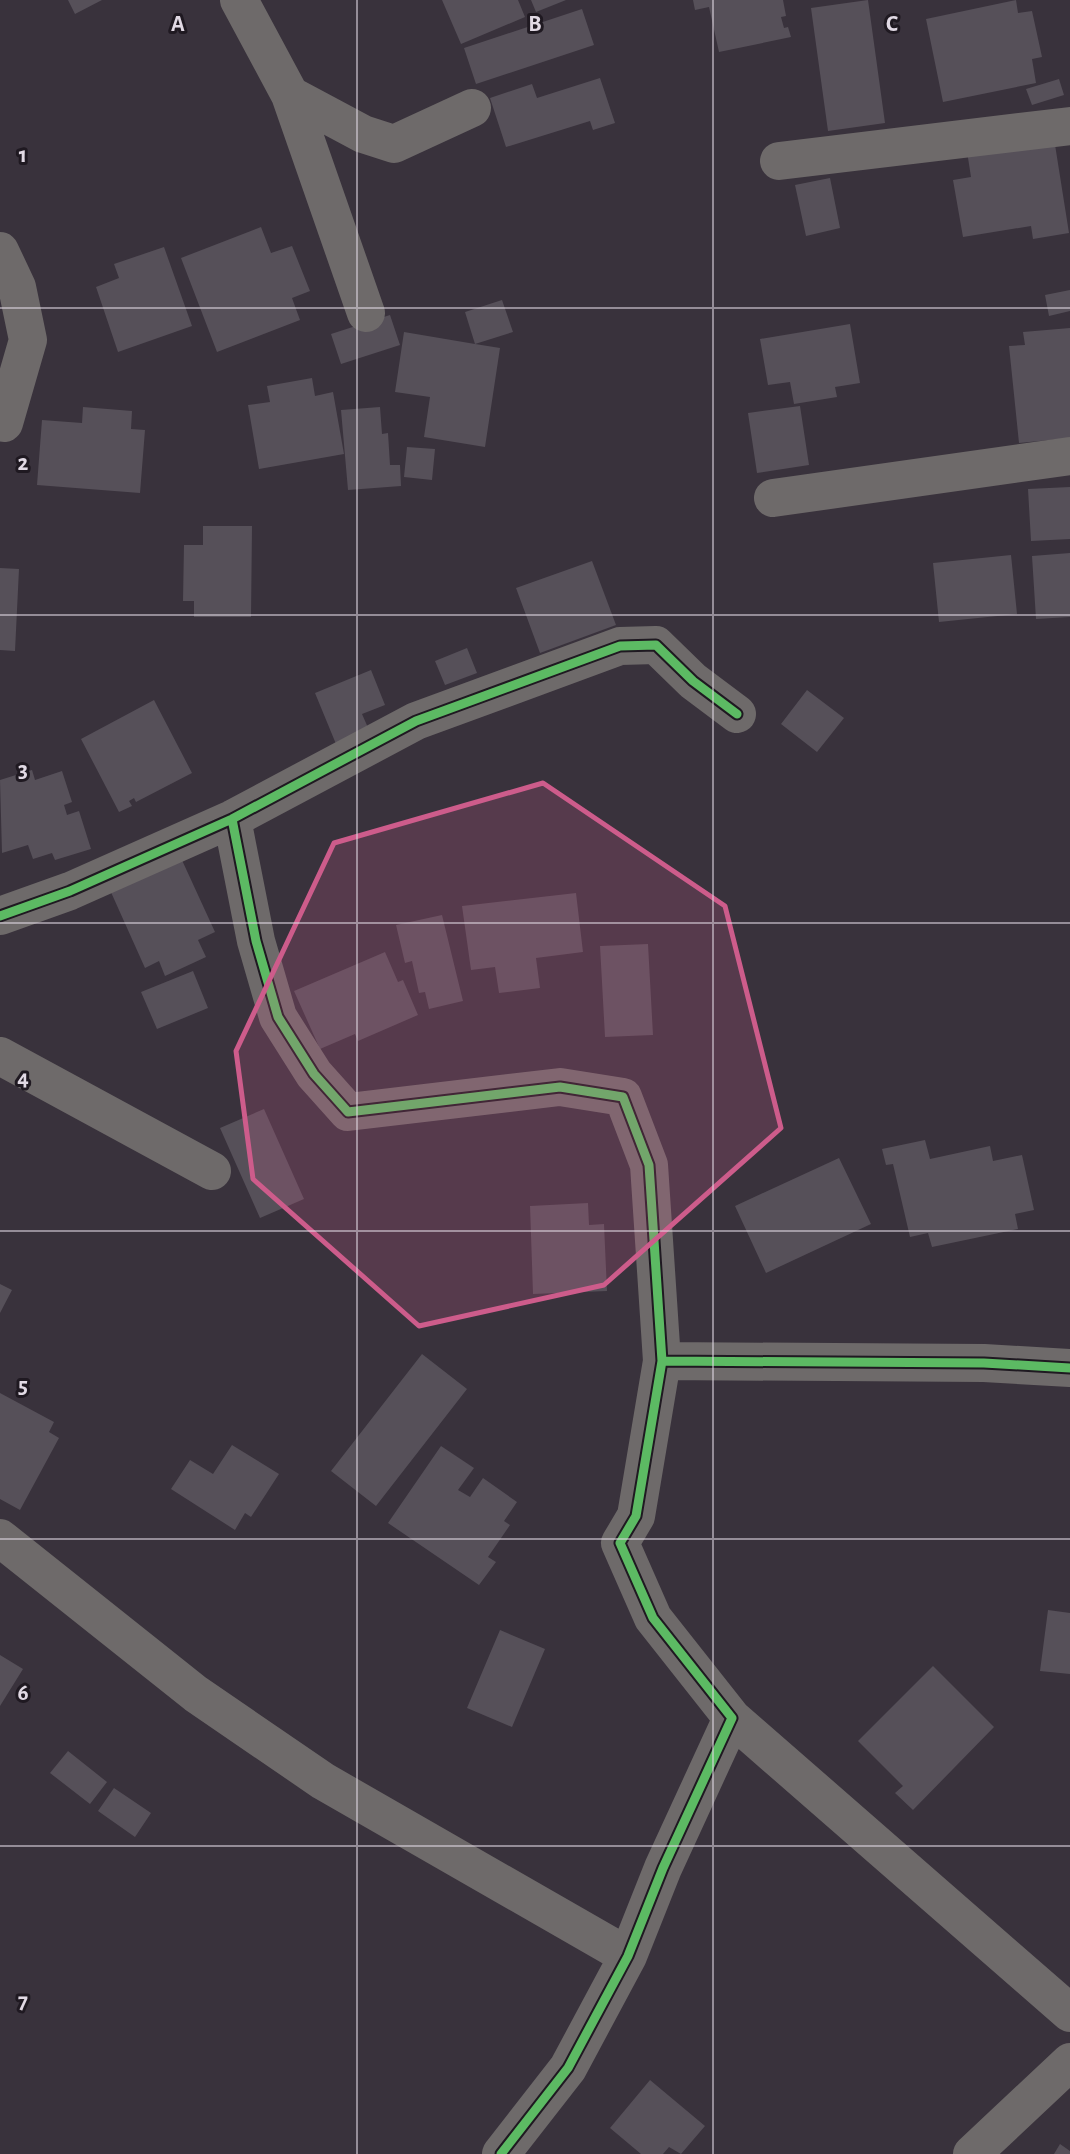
<svg xmlns="http://www.w3.org/2000/svg" width="1070" height="2154" viewBox="0 0 1070 2154" font-family="'Alegreya Sans',sans-serif">
<style>
.building{fill:#565059}
.lines{fill:none;stroke-linecap:round;stroke-linejoin:round}
.minor{stroke:#6e6a6a;stroke-width:38}
.cycleway-casing{stroke:#1f1921;stroke-width:13}
.cycleway{stroke:#5cba63;stroke-width:9}
.marked{fill:#cd5c8b;fill-opacity:0.2;stroke:#cd5c8b;stroke-width:5;stroke-linejoin:round}
.grid{fill:none;stroke:#e1d9e4;stroke-width:2;stroke-opacity:0.55}
.grid-label{font-size:23px;text-anchor:middle;font-weight:bold;fill:#e1d9e4;stroke:#1f1921;stroke-width:6;stroke-linejoin:round;paint-order:stroke}
</style>
<rect width="100%" height="100%" fill="#39323c"/>
<path class="building" d="M68,0H102L75,14Z
M442,0H518L525,17L461,44Z
M531,0H566L536,12Z
M693,0H783L786,16L781,17L784,28L788,27L791,37L719,52L709,7L695,10Z
M868,0L885,123L828,131L811,8Z
M1016,0L1018,13L1032,11L1042,57L1032,59L1036,83L943,102L926,19Z
M582,9L594,45L476,84L464,48Z
M600,78L615,123L593,130L590,121L506,147L490,98L532,84L537,98Z
M1059,79L1064,95L1032,105L1026,89Z
M1053,132L1069,233L1033,239L1031,226L963,237L953,180L971,177L966,145Z
M830,178L840,228L806,236L795,185Z
M261,227L271,253L292,246L310,291L292,298L300,320L217,352L181,258Z
M164,247L192,326L118,352L96,287L119,278L114,264Z
M1070,290V311L1049,316L1045,295Z
M502,300L513,332L475,344L500,348L485,447L424,437L430,397L395,392L404,332L475,344L465,312Z
M390,315L400,345L341,364L331,334Z
M850,324L860,383L835,387L837,397L794,404L790,382L768,385L760,339Z
M1070,328V438L1019,443L1009,346L1025,345L1023,332Z
M312,378L315,396L333,392L344,454L259,469L248,405L270,402L267,386Z
M800,406L809,465L757,473L748,413Z
M83,407L132,411L131,429L145,430L140,493L37,485L42,420L82,423Z
M380,407L382,434L388,433L390,465H400L401,486L348,490L341,410Z
M407,447L435,449L432,480L404,477Z
M1070,487V539L1031,541L1028,489Z
M203,526H252L251,617H194V601H183L184,545H203Z
M1070,553V617L1036,619L1032,556Z
M1011,555L1017,614L939,622L933,563Z
M592,561L616,625L540,653L516,588Z
M0,568L19,569L15,651L0,650Z
M467,648L477,673L445,685L435,661Z
M371,670L385,705L362,714L369,730L336,744L315,693Z
M807,690L844,718L817,752L781,724Z
M154,700L192,773L136,802L134,798L129,801L132,806L119,812L81,739Z
M32,770L35,780L62,771L72,802L64,805L67,815L79,811L91,849L55,860L52,853L33,859L28,845L2,853L0,780Z
M181,858L215,932L198,940L206,957L165,976L159,961L145,968L110,890Z
M576,893L583,952L536,958L540,988L499,993L495,967L471,970L462,906Z
M442,915L463,1001L429,1009L425,992L419,993L412,961L405,963L396,925Z
M648,944L653,1035L605,1037L600,946Z
M385,952L398,982L403,980L418,1015L358,1041L355,1034L320,1049L294,991Z
M193,971L208,1008L157,1029L141,992Z
M264,1109L304,1199L260,1218L220,1128Z
M925,1140L930,1159L990,1146L993,1161L1022,1155L1034,1210L1015,1214L1018,1229L932,1247L928,1233L910,1237L893,1164L886,1165L882,1149Z
M839,1158L871,1224L766,1273L735,1206Z
M588,1203L589,1225L604,1224L607,1291L533,1294L530,1206Z
M0,1284L12,1290L0,1313Z
M422,1354L467,1389L376,1506L331,1471Z
M0,1393L54,1422L49,1432L59,1438L20,1510L0,1499Z
M232,1445L279,1474L251,1517L245,1513L235,1530L171,1489L190,1460L213,1474Z
M441,1446L474,1468L458,1490L470,1497L483,1478L517,1502L504,1521L510,1525L488,1557L496,1562L479,1585L388,1523Z
M1048,1610L1070,1613V1674L1040,1671Z
M500,1630L545,1649L512,1727L467,1708Z
M0,1655L23,1669L0,1706Z
M933,1666L994,1727L913,1810L895,1793L903,1786L858,1741Z
M68,1751L107,1782L90,1804L50,1773Z
M114,1788L151,1813L135,1837L98,1811Z
M650,2080L705,2126L681,2154L669,2147L663,2154H641L610,2128Z
M1060,2144L1070,2151V2154H1054Z"/>
<g class="lines">
<path class="minor" d="M239,0L290,95L366,313
M290,95L363,134L394,144L472,108
M779,161L1070,126
M0,251L17,287L28,340L4,423
M773,498L1070,456
M232,819L256,941L278,1017L314,1074L348,1112L560,1087L623,1097L649,1165L662,1361
M0,916L70,891L232,819L416,721L620,646L656,645L693,681L737,714
M0,1056L212,1171
M0,1538L196,1694L323,1781L628,1956
M732,1718L1070,2013
M501,2154L568,2068L628,1956L663,1868L732,1718L653,1618L620,1543L636,1516L662,1361L984,1363L1070,1368
M972,2154L1070,2062"/>
<defs>
<path id="cycleway" d="M232,819L256,941L278,1017L314,1074L348,1112L560,1087L623,1097L649,1165L662,1361
M0,916L70,891L232,819L416,721L620,646L656,645L693,681L737,714
M501,2154L568,2068L628,1956L663,1868L732,1718L653,1618L620,1543L636,1516L662,1361L984,1363L1070,1368"/>
</defs>
<use href="#cycleway" class="cycleway-casing"/>
<use href="#cycleway" class="cycleway"/>
</g>
<path class="marked" d="M543,783L725,906L781,1128L604,1285L419,1326L253,1179L236,1051L334,843Z"/>
<path class="grid" d="M357,0V2154M713,0V2154M0,308H1070M0,615H1070M0,923H1070M0,1231H1070M0,1539H1070M0,1846H1070"/>
<g class="grid-label">
<text x="178" y="31">A</text>
<text x="535" y="31">B</text>
<text x="892" y="31">C</text>
<text x="23" y="162">1</text>
<text x="23" y="470">2</text>
<text x="23" y="777">3</text>
<text x="23" y="1085">4</text>
<text x="23" y="1393">5</text>
<text x="23" y="1700">6</text>
<text x="23" y="2008">7</text>
</g>
</svg>
